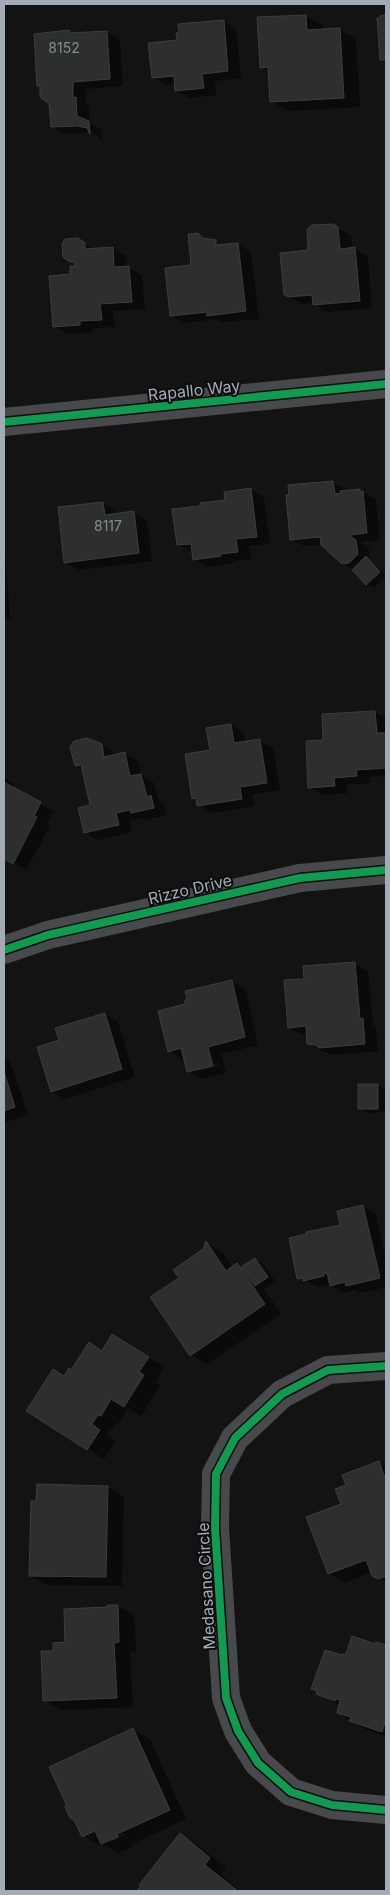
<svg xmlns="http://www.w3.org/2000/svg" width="390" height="1895" viewBox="0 0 390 1895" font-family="Inter,sans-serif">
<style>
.shadow{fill:#0007;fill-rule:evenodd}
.building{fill:#2d2e2e;stroke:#3b3d3f}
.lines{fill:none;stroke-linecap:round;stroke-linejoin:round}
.minor{stroke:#47494c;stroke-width:28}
.cycleway-casing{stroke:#0d0d0f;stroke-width:11}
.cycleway{stroke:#139951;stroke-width:8}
.labels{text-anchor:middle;stroke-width:4;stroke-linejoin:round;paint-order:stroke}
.number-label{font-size:14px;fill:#868c92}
.street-label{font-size:16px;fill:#a4abb4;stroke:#0d0d0f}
</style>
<rect width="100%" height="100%" fill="#131313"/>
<path class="shadow" d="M306,16L323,25V30L340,29L356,39L360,107L288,111L271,101L270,72L261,67L259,18Z
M381,17H386V62L381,59Z
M223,21L236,29L241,78L215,81L216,95L189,98L176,90V84L166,85L153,77Z
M69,32L73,34L107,32L120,40L123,86L86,89V104L89,106L90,123L102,130L103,140L91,132L65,134L52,126L50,103L41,87L38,85Z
M333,225L351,236L352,249H355L368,256L372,308L328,312L314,303L301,304L285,294L310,251Z
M198,234L222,246L238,244L251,252L259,319L222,322L217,319L185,323L171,315L192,266Z
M78,239L95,250L112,248L126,256L127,267L142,275L145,309L113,311L115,327L92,328L93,332L68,334L54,326L76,267V264L70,261Z
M333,482L346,490L347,492L360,490L376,500L380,540L360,542L369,549L370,561L386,576L374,588L367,584L353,570L343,563L322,545L304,546L291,539L290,486Z
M251,490L264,497L270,544L249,546L251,559L233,561V563L207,567L194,559L193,552L178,545L227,501Z
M103,503L116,511L117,515L134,513L147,520L152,561L79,570L65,562Z
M4,537L10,618L4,619Z
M375,712L386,718V776L369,777L370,783L347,785L348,793L323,795L310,787L325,741Z
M231,725L244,733L246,743L260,741L273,748L280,790L252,794L254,806L212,813L198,805V801L193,798L211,751Z
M101,745L115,753V755L124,753L138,761L141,775L154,783L159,801L164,804L167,815L146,820L141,818L129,820L132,832L98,840L85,832L91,806L83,769L76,765Z
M4,778L15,785L13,789L53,811L46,824L50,826L26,870L4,857Z
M355,964L368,971L373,1026L376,1027L378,1051L333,1055L322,1051L308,1043V1034L302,1035L289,1027L306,980Z
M231,981L245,989L258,1045L221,1054L226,1073L201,1079L188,1071L185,1058L182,1059L169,1051L187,1005ZM219,1063V1065L197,1071V1068Z
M105,1014L118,1022L135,1077L65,1099L52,1091L60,1041Z
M4,1057L10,1061L28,1114L4,1123Z
M377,1085L385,1089V1112L366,1113L359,1108Z
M362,1206L376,1214L386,1260V1287L360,1293L355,1290L344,1293L330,1285L318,1287L299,1278L341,1226Z
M206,1243L222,1252L233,1268L237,1265L242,1268L255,1259L262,1263L275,1281L264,1289L281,1314L207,1364L191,1355L180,1278L204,1250Z
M129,1345L164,1367L155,1383L160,1386L141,1416L128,1408L118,1424H115L107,1435L116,1441L104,1459L28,1411L72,1372L103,1352Z
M379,1463L386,1467V1582L373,1575L372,1572L345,1583L329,1573L342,1504Z
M108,1487L124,1497L122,1586L47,1585L30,1576Z
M118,1606L134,1615L136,1651L130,1652L133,1707L61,1710L44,1700L54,1652L108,1608Z
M377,1643L386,1646V1737L367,1730L351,1721L338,1712L340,1705L317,1694L343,1657L376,1646Z
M133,1730L150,1739L186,1819L132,1844L134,1846L119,1853L103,1844L100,1845L83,1836ZM123,1833L124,1835L110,1842L109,1840Z
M180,1835L196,1844L226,1868L221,1875L241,1891H137Z"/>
<path class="building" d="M306,15L307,30L340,28L344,98L270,102L268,67L260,68L257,17Z
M386,15V60H380L377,18H380V16Z
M224,20L228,71L202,74L204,88L175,91L174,76L152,78L148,43L177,40L176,33H179L178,24Z
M69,30L70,33L107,31L110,79L73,82V98L76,97L77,116L89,121L90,134L87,128L77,126L51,127L49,104L40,97V86H37L34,34Z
M333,224L338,227L340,249L355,247L360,301L313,305L312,295L287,297V295H284L280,253L308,250L307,229L312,225Z
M198,233L203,238L216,240V245L238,243L246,311L207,316V312L170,316L165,268L191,265L188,234Z
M78,238L85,243V249L113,247L114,267L129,266L132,302L100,304L102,320L80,321V325L53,327L49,276L70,274V266H75L74,262H70L63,257L62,244L65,239Z
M333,481L335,494L341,493L340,491L360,489V492L363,491L367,533L349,535L356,540L358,554L349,563L342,564L321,545L320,537L290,540L286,495H289L288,485Z
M251,488L257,537L236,539L238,552L220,554L221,556L193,560L191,544L177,545L172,509L200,506V503L225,500L224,492Z
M103,502L105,515L134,511L139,553L64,563L58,507Z
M366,556L380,572L366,585L352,570Z
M375,711L377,733H386V768L356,770L357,776L334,778L335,786L308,788L306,741L323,740L322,714Z
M231,724L234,743L260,739L267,783L240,787L242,799L197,806L196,798L192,799L185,754L210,750L206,728Z
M87,738L102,744L104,757L125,752L130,776L141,774L147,797L151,795L154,808L131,813L130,810L116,813L119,825L84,833L78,808L90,805L81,765L75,766L70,747L74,741Z
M4,782L41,802L34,816L37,817L13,864L4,859Z
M355,962L360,1019L363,1018L365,1044L319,1048L315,1045L307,1044L306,1026L288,1028L284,980L304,979L303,966Z
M232,980L245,1037L208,1047L213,1066L187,1072L181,1048L168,1052L158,1011L185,1004V1000L187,999L185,991Z
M105,1013L122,1069L51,1092L37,1047L59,1040L55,1028Z
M4,1072L15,1107L4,1111Z
M358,1084H378V1109H358Z
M363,1205L380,1278L346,1286L345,1282L330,1286L327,1273H324V1276L303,1281V1278L297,1279L289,1238L306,1234V1232L340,1225L337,1211Z
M206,1241L226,1271L237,1263L265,1304L190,1356L150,1297L179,1278L173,1270L203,1249Z
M255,1258L268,1277L255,1286L241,1267Z
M112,1334L149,1357L139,1372L144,1375L124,1407L111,1399L101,1416L98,1415L92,1424L100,1430L87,1450L26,1411L53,1369L64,1376L69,1368L71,1370L89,1342L102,1351Z
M379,1461L386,1481V1576L378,1579L372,1576L366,1560L328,1574L306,1517L341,1504L335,1489L346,1485L342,1475Z
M37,1484L108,1486L106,1577L29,1576L31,1501H36Z
M107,1605H118L119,1642L114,1643L117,1698L43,1701L41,1651H53V1643L65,1642L64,1609L107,1607Z
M352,1636L375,1644L376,1642L386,1645V1719L382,1732L349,1721L351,1717L337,1713L340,1700L336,1699L335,1701L316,1694L317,1691L311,1689L325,1650L342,1655L343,1654H346Z
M133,1728L170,1810L117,1834L118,1837L101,1844L95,1831L82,1837L74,1820L70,1818L65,1807L66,1804L49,1767Z
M180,1833L210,1858L205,1865L238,1891H136L141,1886L139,1885Z"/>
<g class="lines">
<path class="minor" d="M4,422L386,384
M4,950L48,935L300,878L386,870
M386,1366L328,1370L282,1394L235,1438L216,1474L215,1528L226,1698L238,1731L258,1763L291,1792L332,1805L386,1810"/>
<defs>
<path id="cycleway" d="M4,422L386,384
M4,950L48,935L300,878L386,870
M386,1366L328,1370L282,1394L235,1438L216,1474L215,1528L226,1698L238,1731L258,1763L291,1792L332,1805L386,1810"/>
</defs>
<use href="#cycleway" class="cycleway-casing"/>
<use href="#cycleway" class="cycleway"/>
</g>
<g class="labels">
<g class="number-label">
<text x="64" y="53">8152</text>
<text x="108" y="531">8117</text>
</g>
<g class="street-label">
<text transform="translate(194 390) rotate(-6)" y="6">Rapallo Way</text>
<text transform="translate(190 889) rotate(-13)" y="6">Rizzo Drive</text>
<text transform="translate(206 1586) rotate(-93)" y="6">Medasano Circle</text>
</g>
</g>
<rect width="390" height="1895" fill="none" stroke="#a4abb4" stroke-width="10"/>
</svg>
